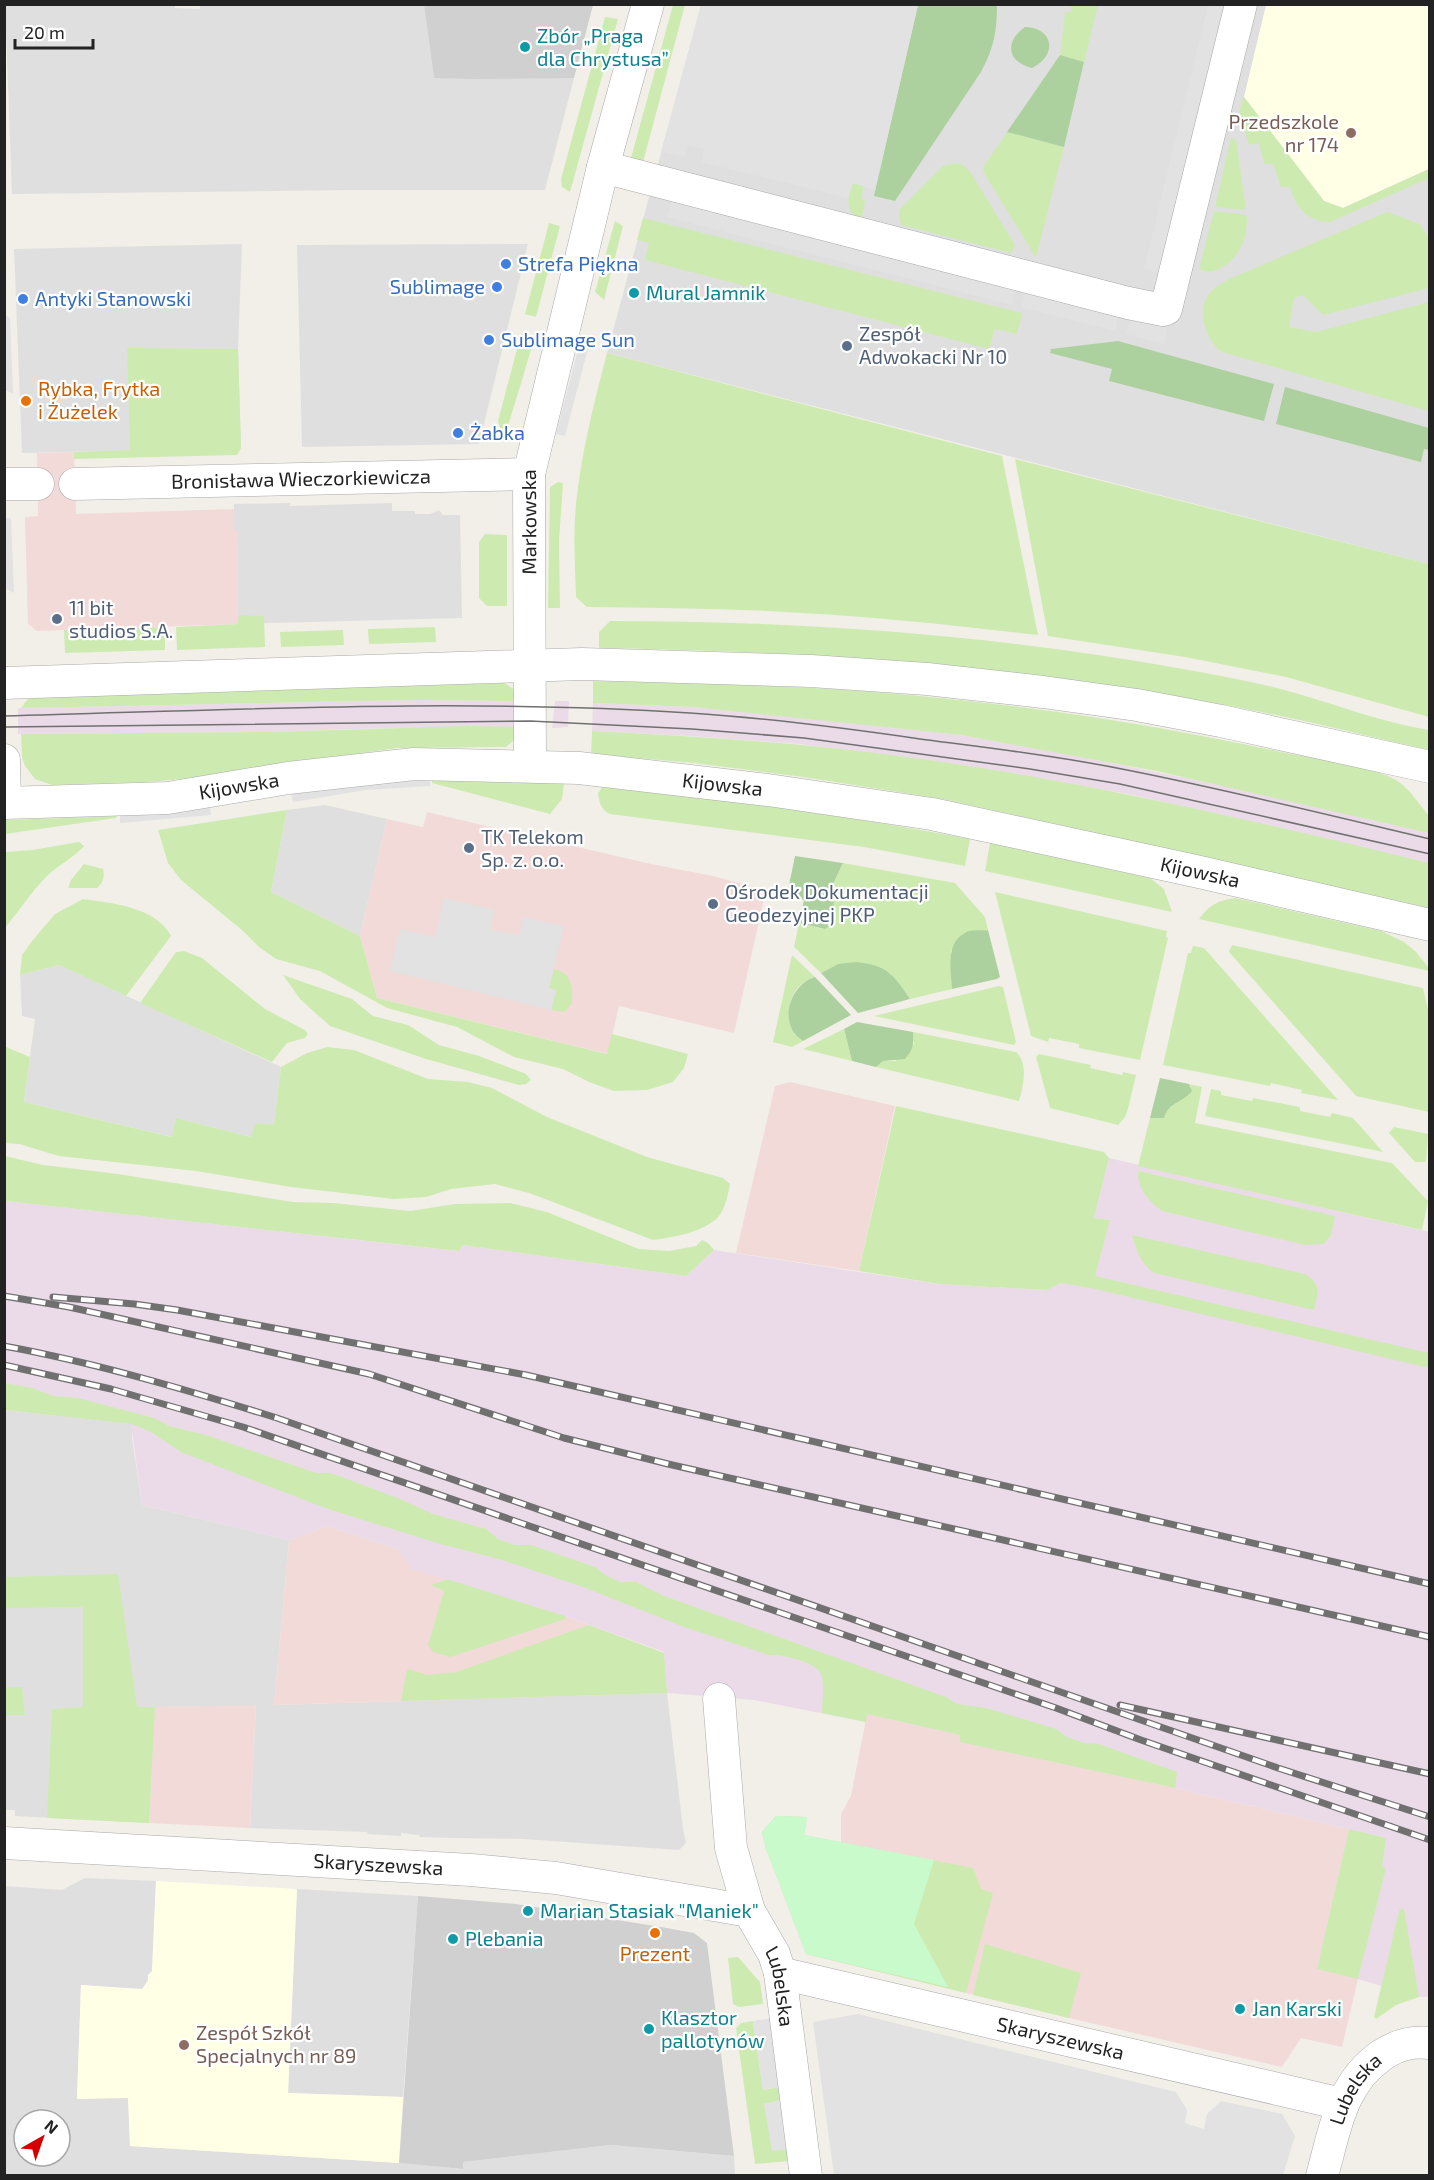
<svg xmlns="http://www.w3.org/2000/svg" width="1434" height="2180" viewBox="0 0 1434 2180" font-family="'Exo 2',sans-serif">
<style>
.residential{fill:#e0dfdf;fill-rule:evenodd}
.commercial{fill:#f2dad9}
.industrial{fill:#ebdbe8}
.education{fill:#ffffe5}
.religious{fill:#d0d0d0}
.grass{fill:#cdebb0}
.forest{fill:#add19e}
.park{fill:#c8facc}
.parking{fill:#e2e2e2}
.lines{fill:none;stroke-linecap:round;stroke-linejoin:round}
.minor-casing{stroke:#a9a9a9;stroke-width:33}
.minor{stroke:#fff;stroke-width:32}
.tram{stroke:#707070;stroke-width:1.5}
.rail-casing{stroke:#707070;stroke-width:7}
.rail{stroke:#fff;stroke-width:4.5;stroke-dasharray:14;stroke-linecap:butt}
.culture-dot{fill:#0f9aa8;stroke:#fff;stroke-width:2}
.education-dot{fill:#8d6e63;stroke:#fff;stroke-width:2}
.shop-dot{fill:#3f7fe0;stroke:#fff;stroke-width:2}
.service-dot{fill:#5c6f8a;stroke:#fff;stroke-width:2}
.food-dot{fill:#e8710a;stroke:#fff;stroke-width:2}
.labels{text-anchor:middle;stroke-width:4.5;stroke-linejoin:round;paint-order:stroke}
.culture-label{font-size:20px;fill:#0d838f;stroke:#fff;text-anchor:start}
.education-label{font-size:20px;fill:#785e54;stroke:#fff;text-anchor:end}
.shop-label{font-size:20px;fill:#366cbe;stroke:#fff;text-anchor:start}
.service-label{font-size:20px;fill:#4e5e75;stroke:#fff;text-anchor:start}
.food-label{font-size:20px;fill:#c56008;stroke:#fff;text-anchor:start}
.street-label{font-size:20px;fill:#222;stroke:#fff}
</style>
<rect width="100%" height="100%" fill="#f2efe9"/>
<path class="residential" d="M175,4V8L200,9V4L424,5L434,78H574L545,190H353L12,194L5,5Z
M701,5H1429V564L607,353Z
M242,244L238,349L241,448L22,453L14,249Z
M528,244L479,444L302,447L297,245Z
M290,503V506L392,503V511H415V514H430L439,510L443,515H460L462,618L238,624L237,531L234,530V504Z
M325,805L387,819L360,936L271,892L287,810Z
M59,965L281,1067L274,1125L251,1137L176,1118L173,1137L24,1102L35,1019L22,1016L20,975Z
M4,1410L132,1424V1438L142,1505L289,1540L274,1705L667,1693L683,1829L686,1843L679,1850L524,1839L452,1838L420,1837L419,1835L401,1833V1836L368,1834L367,1832L250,1828L256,1706L155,1707L149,1823L15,1816V1810H5Z
M85,1878L156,1881L152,1971L142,1990L81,1985L77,2099L128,2097L130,2146L399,2163L462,2169L463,2162L611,2145L734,2156L735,2175H5L4,1886L62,1890ZM24,2120H60V2156H24Z
M297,1889L418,1896L403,2097L288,2093Z"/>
<path class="commercial" d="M74,452L76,514L234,509V530H237L238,624L37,631L28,624L25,517L38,516L37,453Z
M427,812L521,834L535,835L534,837L651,864L713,876L766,890L734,1033L619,1006L608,1054L377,998L360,936L387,819L423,827Z
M790,1082L895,1106L859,1271L736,1253L775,1086Z
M327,1526L398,1549L450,1580L565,1616L664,1653L667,1693L274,1705L289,1540Z
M256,1705L250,1828L149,1823L155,1707Z
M867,1714L960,1735L961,1742L1175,1788L1349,1829L1317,1969L1358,1979L1342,2047L1301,2038L1282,2067L1069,2018L806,1954L766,1849L762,1832L776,1816L807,1817L804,1835L841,1843V1814L851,1796Z"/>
<path class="industrial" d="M416,700L518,701V727L389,728L269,732L18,734V708Z
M555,701H569L568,727L552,728Z
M593,703L692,707L797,717L961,735L1054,751L1273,796L1429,833V863L1128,794L980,768L799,744L690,736L592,731Z
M1109,1158L1429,1232V1997H1419L1358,1979L1317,1969L1349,1829L1175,1788L960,1742V1735L867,1714L866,1722L754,1700L667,1693L664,1652L565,1616L412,1569L398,1549L327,1526L289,1540L142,1505L131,1424L5,1410V1201L458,1251L463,1245L686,1276L714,1250L939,1284L1046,1290L1061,1283L1110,1220L1094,1218Z"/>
<path class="education" d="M1266,5H1429V169L1343,208L1324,201L1244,97Z
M156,1881L297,1889L288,2093L403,2097L399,2163L130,2146L128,2098L77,2099L81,1985L142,1989L148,1981V1975L152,1971Z"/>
<path class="religious" d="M424,5V4L593,5L574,78L472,79L434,78Z
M418,1896L516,1904L661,1927L694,1933L707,1943L734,2156L611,2145L463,2162V2169L399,2163Z"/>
<path class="grass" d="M673,5H685L642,166L631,158Z
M1070,5H1098L1084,62L1060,55L1065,13L1072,11Z
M605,17L618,19L570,192L562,187L561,179Z
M1244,97L1324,201L1343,208L1429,169V178L1330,222C1308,222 1295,207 1290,187H1281L1273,164H1264L1259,143L1249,145L1239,111Z
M1007,132L1064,147L1036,258L983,171L984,166Z
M1231,138L1236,140L1246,210L1215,207Z
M956,163L962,164L971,173L1015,245L1011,253L901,225L899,214L900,209L943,166Z
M852,183L864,186L861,199L865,201L861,222C845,211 847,200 852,183Z
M1214,211L1247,215C1247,224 1246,232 1244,240C1239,257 1217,279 1199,269Z
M1387,212L1420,224L1429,239V288L1323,315L1303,295L1294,298L1289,327L1316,332L1429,302V411L1222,352C1207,342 1197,314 1207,297C1211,288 1222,284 1229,279Z
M643,218L1022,313L1017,334L995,329L989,349L645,260L649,243L637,240Z
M615,221L623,226L604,300L595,292Z
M549,223L560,226L536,317L525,314Z
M521,334L531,337L534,340L506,433L500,428L498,421Z
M127,348L238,349L241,448L237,455L74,459V452L130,450Z
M607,353L1002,456L1038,635C959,626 880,617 801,613C730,608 658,608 587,607L576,597C575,566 573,535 576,504C581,453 594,403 607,353Z
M1015,459L1429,564V717L1286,677L1185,657L1048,636Z
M558,482L563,483L559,540L560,608H548L550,487Z
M485,534L507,535V606H487L479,598V542Z
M239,615L264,616L265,647L177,650L176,627L238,624Z
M610,621C802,621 995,635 1183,669C1216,675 1249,681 1281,689C1330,702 1379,722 1429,730V750C1375,738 1321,724 1266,713C1217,703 1168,695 1119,687C947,660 773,651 599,648V632Z
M165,627V650L65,653L64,630Z
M435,627L436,642L369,644L368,629Z
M343,630L344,645L281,647L280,632Z
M593,681C678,683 762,684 847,690C992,700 1139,721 1281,752C1310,758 1378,767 1399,782C1411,791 1420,805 1429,816V833L1156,771L961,735L692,707L593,703Z
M504,683L515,690L518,701L416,700L21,708L27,700L34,697Z
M465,726L518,727L514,740L506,747L397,748L180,779L148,782L52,785L35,779L25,766L22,757L21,734L269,732Z
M592,731C692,736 792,742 891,755C1073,778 1251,820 1429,863V908L943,799L803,777L694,763L591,754Z
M432,778H478L564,784L562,799L550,814L432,783Z
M603,786C726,799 848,816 970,839L965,866L864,847L610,814C601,810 599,802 598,793Z
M287,810L271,892L360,936L377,998L607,1054L612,1034L688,1054L684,1068L673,1082L647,1090L614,1091L589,1082L563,1069L514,1057L457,1027L387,1008L320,971L276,959L259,947L242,930L181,880L168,863L158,830Z
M117,816L116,818L5,834V820Z
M79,842L84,846C73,858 59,865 47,876C31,892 19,911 5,928V852L32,850Z
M990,843L1150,878L1164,889L1172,912L985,871Z
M843,863L955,883L985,917L988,930L980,931L951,950L952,989L910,999L890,973L838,964L821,973L794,947L799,923L824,929L834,909L831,895L833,884Z
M84,864L103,869C105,878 103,882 97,888H68L71,880Z
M995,892L1167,931L1166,937L1168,938L1140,1060L1079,1048V1044L1049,1038L1048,1042L1031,1036Z
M1235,898L1381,931L1404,942L1416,952L1429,968V971L1199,919C1209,905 1219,900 1235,898Z
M83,899C112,903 156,907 171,936L126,996L59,965L20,975L22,955L32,941L55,914Z
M1232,945L1423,988L1430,1018L1429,1112L1356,1096L1229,952Z
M1193,946L1204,948L1338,1100L1301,1093L1302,1090L1271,1083L1270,1086L1163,1065L1188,953H1191Z
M184,951L202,958L265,1009L305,1030L308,1034L305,1038L287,1043L272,1062L140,1003L176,952Z
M792,955L815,977C786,985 782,1022 803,1041L792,1047L773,1042Z
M554,969C572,973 573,987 572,1003L565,1012L551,1010L556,990L549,988Z
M283,975L352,999L373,1016L408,1025L439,1045L479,1056L526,1074L531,1080L526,1084L519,1085L426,1059L330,1026L300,999Z
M999,986L1003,987L1016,1042L1014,1045L874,1016Z
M844,1029L852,1061L803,1049Z
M913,1032L1016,1052C1029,1064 1023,1086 1019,1101L876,1067L883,1061H895L914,1044Z
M6,1047L30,1057L24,1102L172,1137L176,1118L251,1137L256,1123L274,1125L281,1067L307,1053L327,1047L354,1050L428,1079L468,1082L492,1088L547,1117L647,1157L723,1178L730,1184C728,1194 726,1207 719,1216C707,1231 672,1238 653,1240L529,1193L495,1184L451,1189L426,1197L394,1199L291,1187L196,1171L59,1156L19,1144L5,1143L4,1049Z
M1039,1054L1091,1065L1090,1068L1122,1075L1123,1072L1136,1075L1128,1109L1125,1117L1118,1125L1050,1108L1036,1057Z
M1189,1084L1202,1087L1195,1123L1392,1163L1428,1201L1422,1230L1138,1166L1150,1118H1163C1168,1104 1179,1103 1190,1094L1191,1087Z
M1211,1089L1221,1091V1095L1252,1101L1253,1098L1300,1107V1111L1330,1117L1332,1113L1353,1118L1383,1152L1205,1116Z
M896,1106L1104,1152L1109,1158L1094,1218L1110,1220L1095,1276L1429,1353V1368L1091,1288L1061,1283L1047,1290L939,1284L859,1271Z
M1394,1127L1428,1134L1426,1162H1415L1389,1133Z
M5,1156L43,1165L118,1174L293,1202L333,1203L410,1211L455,1204L510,1203L547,1212L639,1249L669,1251L696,1246L702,1240L708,1243L714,1250L686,1276L463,1245L459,1251L5,1201Z
M1138,1171L1335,1216L1331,1235L1324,1244L1305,1245L1162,1211C1148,1200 1138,1190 1138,1171Z
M1132,1235L1305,1274C1322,1284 1318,1293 1314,1310L1154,1273C1140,1263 1137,1251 1132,1235Z
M5,1383L32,1388L53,1396L78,1398L154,1418L169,1426L206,1435L316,1473H331L400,1499L433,1514L486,1529L498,1539L515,1545H531L595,1567L605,1575L620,1582H636L664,1596L946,1697L957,1704L986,1708L1030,1721L1056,1729L1067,1737L1084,1743L1099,1744L1177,1772L1175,1788L960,1742V1735L867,1714L866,1722L822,1713C822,1701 825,1685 821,1674C816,1662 782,1654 769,1655L684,1627L583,1587L502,1560L437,1543L325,1508L181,1452L151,1432L132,1424L5,1410Z
M118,1574L137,1707H155L149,1823L47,1818L52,1709L83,1707V1607L5,1608V1577Z
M445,1580H450L565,1616V1619L450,1657L433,1652L428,1645L444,1591L431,1585Z
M589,1625L664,1653L667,1693L401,1701L407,1669L428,1675L456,1672Z
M4,1687H22L25,1715H5Z
M776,1816L807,1817L804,1835L973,1868L981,1889L993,1893L966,1993L806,1954L821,1918L766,1849L762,1832Z
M1349,1829L1386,1838L1382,1867L1386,1868L1358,1979L1317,1969Z
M1402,1908L1404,1909L1419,1997L1396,2005L1376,2019L1374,2017L1399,1911Z
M985,1944L1081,1973L1069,2018L973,1995Z
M738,1957L760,1982L763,2004L739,2007L733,2004L728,1958Z
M753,2021L763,2090L779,2087L781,2100L765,2104L788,2149L789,2161L755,2164L736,2028L741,2023Z"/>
<path class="forest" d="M918,5H997C997,31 994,48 981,72L895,201L874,196Z
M1025,27C1055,28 1057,56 1032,68C1007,62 1004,42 1025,27Z
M1060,55L1084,62L1064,147L1007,132Z
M1118,341L1274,384L1264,421L1109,381L1112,369L1050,353L1051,349Z
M1285,387L1429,428V450L1424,449L1421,462L1276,424Z
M795,856L843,863L833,884L834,922L825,929L799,923L804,900L787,895Z
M988,930L1000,977L997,979L952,989C951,971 945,943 965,933C970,929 981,931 988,930Z
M856,962C887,965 893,974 910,999L858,1013L821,973L838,964Z
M815,977L851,1015L803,1041C798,1037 793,1033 791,1027C783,1008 796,982 815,977Z
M857,1022L913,1032C914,1044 913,1050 905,1059L883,1061L876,1067L852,1061L844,1029Z
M1160,1078L1189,1084L1192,1091C1182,1104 1169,1101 1164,1118H1150Z"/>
<path class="park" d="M776,1816L807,1817L804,1835L934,1860L914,1924L948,1987L806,1954L766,1849L762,1832Z"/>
<path class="parking" d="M701,5H918L875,190L853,183L848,198L701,162L704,149L688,145L685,157L661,152Z
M1208,5H1226L1161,273L1144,269Z
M672,200L1016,287L1012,305L667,217Z
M1026,289L1119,313L1115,331L1021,307Z
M5,315L10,318L13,394L5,390Z
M1131,316L1168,325L1164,344L1126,334Z
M581,338L590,341L565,436L556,434Z
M5,518H11L14,593L5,588Z
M430,776V786L366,790L293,802L291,792Z
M210,807L211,815L120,823V813Z
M444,898L495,910L490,929L519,935L523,917L564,926L549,988L556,990L551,1010L390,971L400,929L435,937Z
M858,2014L1176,2092L1187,2110L1185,2123L1204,2129L1207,2114L1221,2101L1282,2114L1295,2136L1283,2175H834L813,2022Z
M773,2018L779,2087L763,2090L753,2021Z
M781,2100L788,2149L772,2151L764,2104Z"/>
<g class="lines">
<defs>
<g id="minor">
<path d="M603,167L1128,303L1163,310L1166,309L1241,4"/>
<path d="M4,484H38"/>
<path id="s1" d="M75,484L529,474"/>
<path d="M4,683L582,664L811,671L927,679L1043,692L1137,705L1221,721L1430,767"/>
<path d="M4,760L5,803"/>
<path id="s2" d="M530,766L529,474L603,167L648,4"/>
<path id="s3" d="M4,803L168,798L288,778L414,764L579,768L768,790L932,814L1195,871L1430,925"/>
<path id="s4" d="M719,1699L731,1848L749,1911L774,1954L780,1973L806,2176"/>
<path id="s5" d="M4,1843L471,1870L556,1878L749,1911"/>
<path id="s6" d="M780,1973L1342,2104"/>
<path id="s7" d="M1322,2176C1335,2130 1340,2084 1382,2055C1397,2045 1411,2041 1430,2043"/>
</g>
</defs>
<use href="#minor" class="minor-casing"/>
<use href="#minor" class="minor"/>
<path class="tram" d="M4,716C233,710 462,698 690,713C767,718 844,728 920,739C989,748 1058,756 1127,770C1228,790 1329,815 1430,839
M4,727L530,721L692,729L804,738L1030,769L1120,784L1430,854"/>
<defs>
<path id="rail" d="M4,1296L69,1307L369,1374L564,1438L668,1464L1430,1637
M53,1297L134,1304L177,1310L526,1375L1430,1584
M4,1346C97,1363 187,1390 277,1418L1278,1768L1430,1817
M4,1365L111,1389L243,1427L1056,1708L1141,1740L1430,1840
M1120,1705L1430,1774"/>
</defs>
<use href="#rail" class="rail-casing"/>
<use href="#rail" class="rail"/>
</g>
<g class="culture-dot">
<circle cx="525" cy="47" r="6"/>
<circle cx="634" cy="293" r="6"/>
<circle cx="528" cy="1911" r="6"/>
<circle cx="453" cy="1939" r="6"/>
<circle cx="1240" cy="2009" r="6"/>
<circle cx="649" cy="2029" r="6"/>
</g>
<g class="education-dot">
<circle cx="1351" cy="133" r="6"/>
<circle cx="184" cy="2045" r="6"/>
</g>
<g class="shop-dot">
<circle cx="506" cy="264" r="6"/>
<circle cx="497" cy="287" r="6"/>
<circle cx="23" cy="299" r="6"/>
<circle cx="489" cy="340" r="6"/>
<circle cx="458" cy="433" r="6"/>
</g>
<g class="service-dot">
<circle cx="847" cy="346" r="6"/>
<circle cx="57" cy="619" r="6"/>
<circle cx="469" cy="848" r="6"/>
<circle cx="713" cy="904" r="6"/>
</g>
<g class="food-dot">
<circle cx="26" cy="401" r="6"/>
<circle cx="655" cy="1933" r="6"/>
</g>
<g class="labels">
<g class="culture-label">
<text x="537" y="43">Zbór „Praga<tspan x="537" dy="23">dla Chrystusa”</tspan></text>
<text x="646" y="300">Mural Jamnik</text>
<text x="540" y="1918">Marian Stasiak "Maniek"</text>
<text x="465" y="1946">Plebania</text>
<text x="1252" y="2016">Jan Karski</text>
<text x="661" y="2025">Klasztor<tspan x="661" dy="23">pallotynów</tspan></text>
</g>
<g class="education-label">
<text x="1339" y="129">Przedszkole<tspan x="1339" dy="23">nr 174</tspan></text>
<text x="196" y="2040" text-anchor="start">Zespół Szkół<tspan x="196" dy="23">Specjalnych nr 89</tspan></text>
</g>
<g class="shop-label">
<text x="518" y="271">Strefa Piękna</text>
<text x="485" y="294" text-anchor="end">Sublimage</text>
<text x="35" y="306">Antyki Stanowski</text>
<text x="501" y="347">Sublimage Sun</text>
<text x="470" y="440">Żabka</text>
</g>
<g class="service-label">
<text x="859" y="341">Zespół<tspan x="859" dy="23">Adwokacki Nr 10</tspan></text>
<text x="69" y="615">11 bit<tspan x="69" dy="23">studios S.A.</tspan></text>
<text x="481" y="844">TK Telekom<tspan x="481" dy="23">Sp. z. o.o.</tspan></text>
<text x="725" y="899">Ośrodek Dokumentacji<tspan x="725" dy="23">Geodezyjnej PKP</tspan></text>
</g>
<g class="food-label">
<text x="38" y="396">Rybka, Frytka<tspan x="38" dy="23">i Żużelek</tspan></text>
<text x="655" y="1961" text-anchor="middle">Prezent</text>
</g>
<g class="street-label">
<text dy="7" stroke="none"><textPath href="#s1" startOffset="226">Bronisława Wieczorkiewicza</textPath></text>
<text dy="7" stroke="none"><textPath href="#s2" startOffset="244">Markowska</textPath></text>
<text dy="7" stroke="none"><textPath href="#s3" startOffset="722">Kijowska</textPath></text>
<text dy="7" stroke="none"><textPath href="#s3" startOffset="236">Kijowska</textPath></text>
<text dy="7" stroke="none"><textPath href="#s3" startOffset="1208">Kijowska</textPath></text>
<text dy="7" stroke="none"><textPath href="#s5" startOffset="375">Skaryszewska</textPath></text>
<text dy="7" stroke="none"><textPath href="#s4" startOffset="298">Lubelska</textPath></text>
<text dy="7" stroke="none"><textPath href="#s6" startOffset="288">Skaryszewska</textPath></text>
<text dy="7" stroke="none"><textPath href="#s7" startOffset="94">Lubelska</textPath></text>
</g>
</g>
<rect width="1434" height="2180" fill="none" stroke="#222222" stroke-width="12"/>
<g transform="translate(42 2138) rotate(40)"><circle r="28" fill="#ffffff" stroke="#a7a7a7" stroke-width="1.5"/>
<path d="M0-4.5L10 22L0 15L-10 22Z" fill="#d40000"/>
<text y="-9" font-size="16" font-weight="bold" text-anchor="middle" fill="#222222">N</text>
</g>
<path d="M15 39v9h78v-9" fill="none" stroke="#222222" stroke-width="3"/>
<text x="24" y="39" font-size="18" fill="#222222" stroke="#ffffff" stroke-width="4.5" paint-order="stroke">20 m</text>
</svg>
